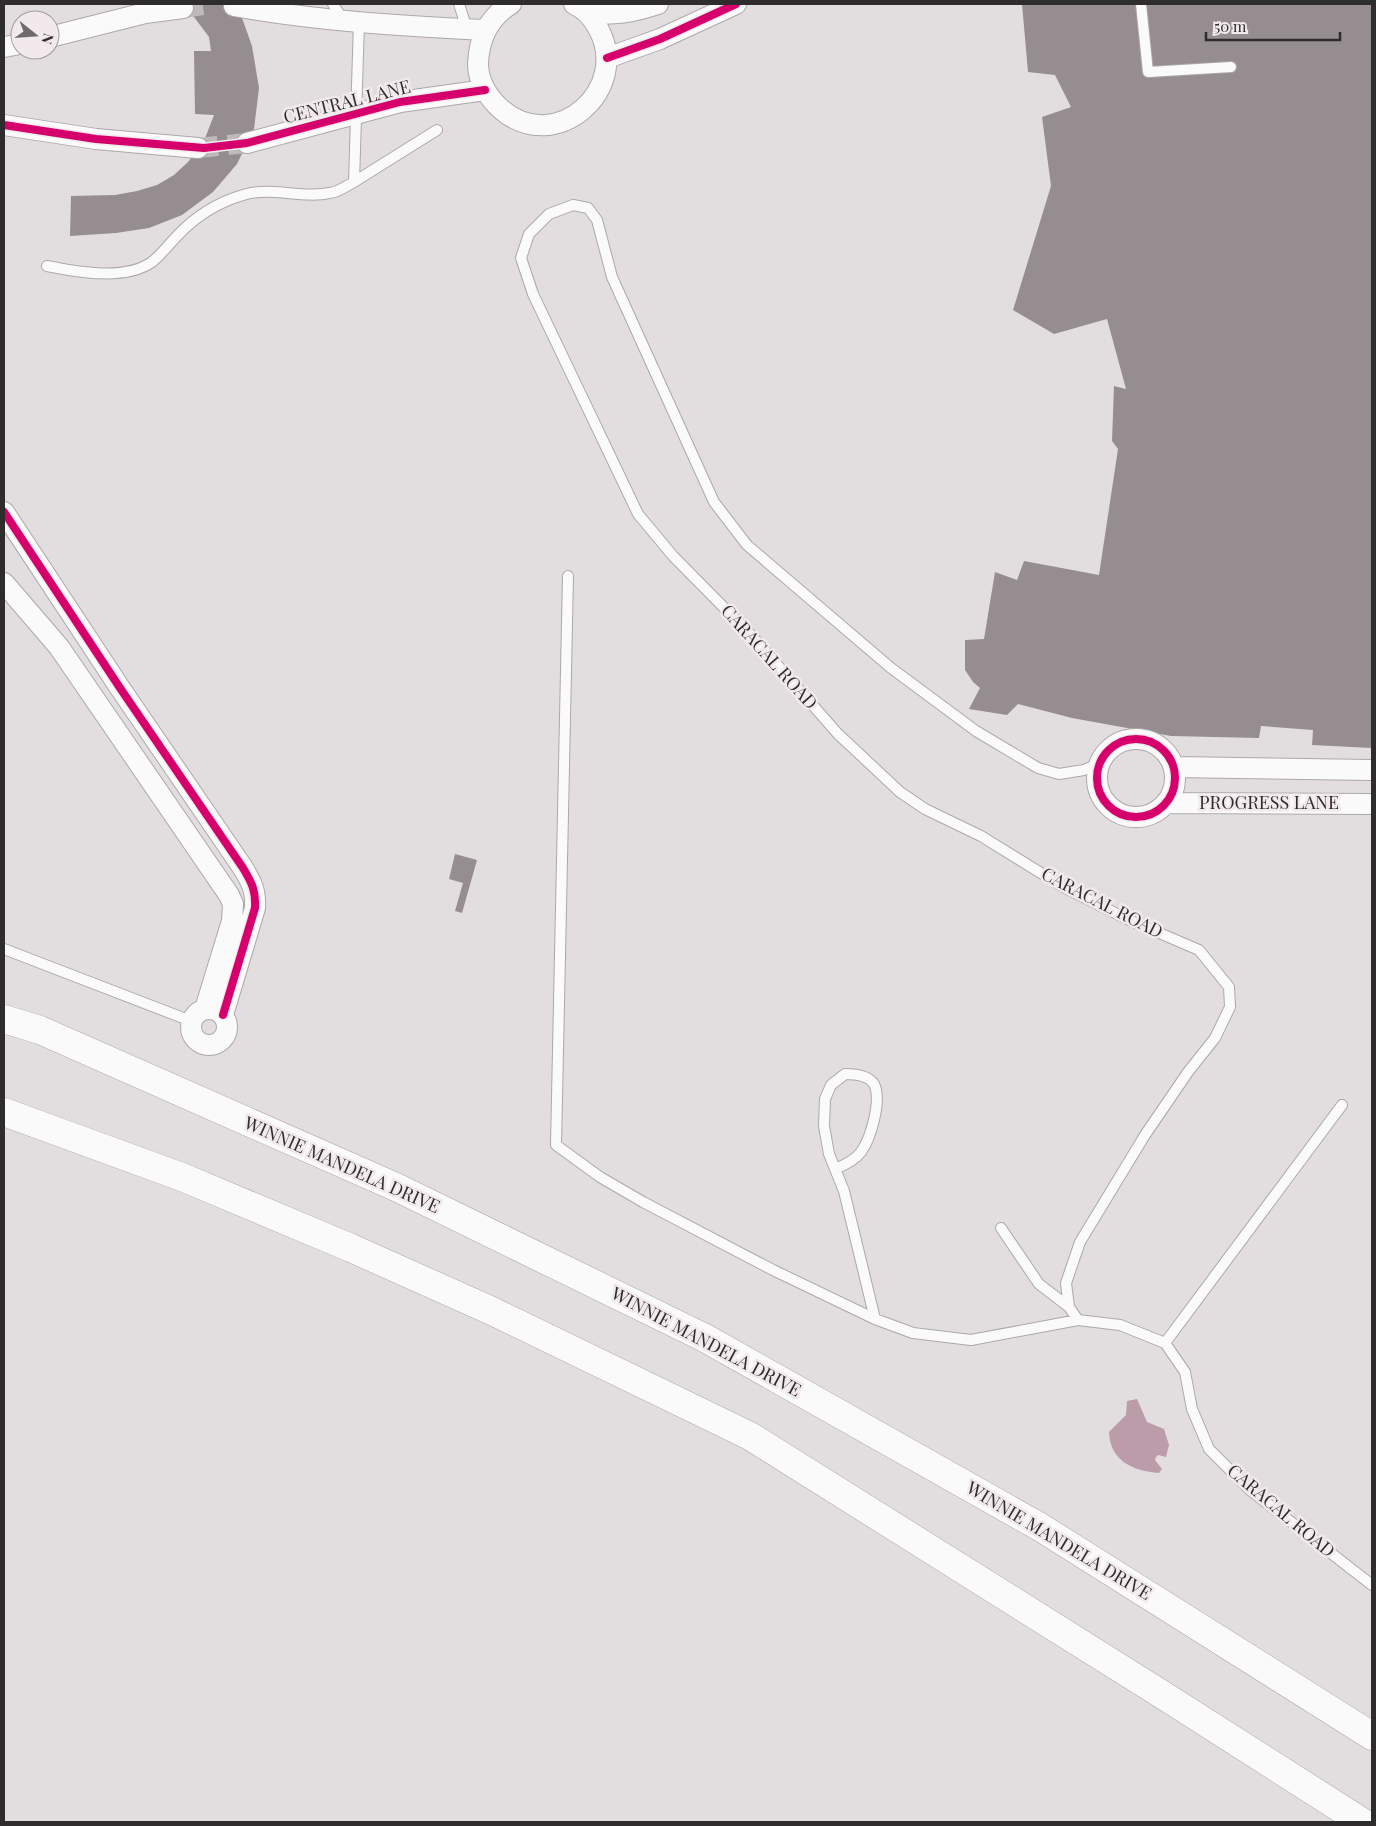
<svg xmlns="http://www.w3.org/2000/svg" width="1376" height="1826" viewBox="0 0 1376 1826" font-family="'Playfair Display',serif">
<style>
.water{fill:#bb9ca8}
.building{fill:#968d90}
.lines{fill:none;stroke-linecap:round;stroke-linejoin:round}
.street-tunnel{stroke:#bebabc;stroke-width:20;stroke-dasharray:20 10;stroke-linecap:butt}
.lane-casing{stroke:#aca8aa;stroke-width:12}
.street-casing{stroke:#aca8aa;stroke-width:22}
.secondary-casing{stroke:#aca8aa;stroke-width:29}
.lane{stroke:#fbfafa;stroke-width:10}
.street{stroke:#fbfafa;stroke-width:20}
.secondary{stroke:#fbfafa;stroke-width:28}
.cycleway-casing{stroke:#f1e9ec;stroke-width:11}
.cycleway{stroke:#d6006c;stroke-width:8}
.labels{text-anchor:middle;stroke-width:5;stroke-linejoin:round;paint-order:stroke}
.street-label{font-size:18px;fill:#2f2c2d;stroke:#f1e9ec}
</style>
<rect width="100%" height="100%" fill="#e2dee0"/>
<path class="water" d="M1137,1399L1147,1422L1164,1429L1169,1445L1166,1457L1158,1455L1156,1457L1155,1460L1162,1469L1159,1473C1133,1471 1110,1461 1109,1432L1126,1415L1127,1401Z"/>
<path class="building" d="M178,4H232L241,15L252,46L259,88L254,129L237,164L213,192L182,215L149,228L116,233L70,236L71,196L115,195L137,191L157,185L174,175L188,162L204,141L214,115L195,114L194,51H211L209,37L194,17Z
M1022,4H1372V748L1312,745L1313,730L1261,726L1259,738L1171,736L1072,718L1018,704L1007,715L969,709L980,688L973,682L965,670V640L984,639L995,572L1017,580L1024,561L1099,575L1118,449L1112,441L1114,386L1126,389L1107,319L1054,334L1013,310L1051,186L1042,117L1071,107L1055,75L1028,72Z
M455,854L477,860L462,913L455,911L463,883L449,879Z"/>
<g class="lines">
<path class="street-tunnel" d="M183,8L210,4
M198,148L247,143"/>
<defs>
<path id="lane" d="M333,4L343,20
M459,4L467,29
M1141,4L1148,72L1231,67
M354,182L437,130
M47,266C77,272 125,281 152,262C162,254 169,244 178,235C196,216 219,202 243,195C271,186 301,199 330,193C339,192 346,186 354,182L359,22
M568,576L556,1145L600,1177L643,1202L773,1270L875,1319
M1100,763L1084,770L1059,774L1038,768L976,731L891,668L747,545L714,502L612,277L597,220L588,208L573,205L549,214L529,234L521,258L533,294L638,514L673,556L751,635L838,734L900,792L925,809L981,836L1065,888L1129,920L1199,950L1229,987L1230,1007L1215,1038L1188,1072L1145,1135L1080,1242L1066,1283L1069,1307L1078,1320L1120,1325L1165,1343L1185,1372L1192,1409L1209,1449L1250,1490L1372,1585
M4,949L191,1021
M835,1169C845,1165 855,1160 861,1152C871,1138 882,1100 874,1084C868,1075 855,1074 845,1074L831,1085L825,1099L824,1126L829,1154L844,1191L875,1319L913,1333L971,1340L1078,1320
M1001,1228L1039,1284L1069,1307
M1165,1343L1342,1105"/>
<path id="street" d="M511,4C489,17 479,38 478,64C478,82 489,99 502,110C556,156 632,89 598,28C593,18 584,9 574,4
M234,6C317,21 401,26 485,30
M587,13C616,15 630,13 658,4
M50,37L145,13L183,8
M4,47L20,44
M607,58L660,39L736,4
M4,125L96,139L198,148
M247,143L400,102L485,90
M4,512L120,688L243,868C252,883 256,891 255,908L223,1015
M4,583L59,647L229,895L233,904L232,921L205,1009
M1097 778a39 39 0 1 1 78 0a39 39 0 1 1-78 0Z
M1174,767L1372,770
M1167,803L1372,804
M191 1027a18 18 0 1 1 36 0a18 18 0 1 1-36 0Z"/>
<path id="secondary" d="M4,1019L40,1030L398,1188L705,1338L1040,1527L1372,1736
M4,1112L182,1177L351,1248L492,1311L750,1436L1166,1697L1362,1822"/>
</defs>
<use href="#lane" class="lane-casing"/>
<use href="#street" class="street-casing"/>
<use href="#secondary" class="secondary-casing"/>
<use href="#lane" class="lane"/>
<use href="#street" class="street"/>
<use href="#secondary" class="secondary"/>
<defs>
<path id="cycleway" d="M607,58L660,39L736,4
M4,125L96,139L204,148L247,143L400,102L485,90
M4,512L120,688L243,868C252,883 256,891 255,908L223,1015
M1097 778a39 39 0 1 1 78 0a39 39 0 1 1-78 0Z"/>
</defs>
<use href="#cycleway" class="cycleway-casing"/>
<use href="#cycleway" class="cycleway"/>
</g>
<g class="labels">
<g class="street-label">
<text transform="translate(347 102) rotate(-14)" y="6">CENTRAL LANE</text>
<text transform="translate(769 657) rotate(48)" y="6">CARACAL ROAD</text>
<text x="1269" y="809">PROGRESS LANE</text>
<text transform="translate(1102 903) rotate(27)" y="6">CARACAL ROAD</text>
<text transform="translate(342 1165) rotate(24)" y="6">WINNIE MANDELA DRIVE</text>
<text transform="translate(706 1342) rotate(28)" y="6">WINNIE MANDELA DRIVE</text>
<text transform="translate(1281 1511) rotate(40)" y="6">CARACAL ROAD</text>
<text transform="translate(1059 1541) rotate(31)" y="6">WINNIE MANDELA DRIVE</text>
</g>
</g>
<rect width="1376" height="1826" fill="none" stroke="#2f2c2d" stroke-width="10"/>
<g transform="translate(35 35) rotate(107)"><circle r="24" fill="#f1e9ec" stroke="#a39da0"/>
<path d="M0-4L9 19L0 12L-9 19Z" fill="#6e6a6c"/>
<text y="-8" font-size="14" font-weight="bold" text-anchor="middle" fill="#2f2c2d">N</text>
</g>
<path d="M1206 32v8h134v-8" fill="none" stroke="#2f2c2d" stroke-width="2.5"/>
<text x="1214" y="32" font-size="15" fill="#2f2c2d" stroke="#f1e9ec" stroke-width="4" paint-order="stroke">50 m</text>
</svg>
